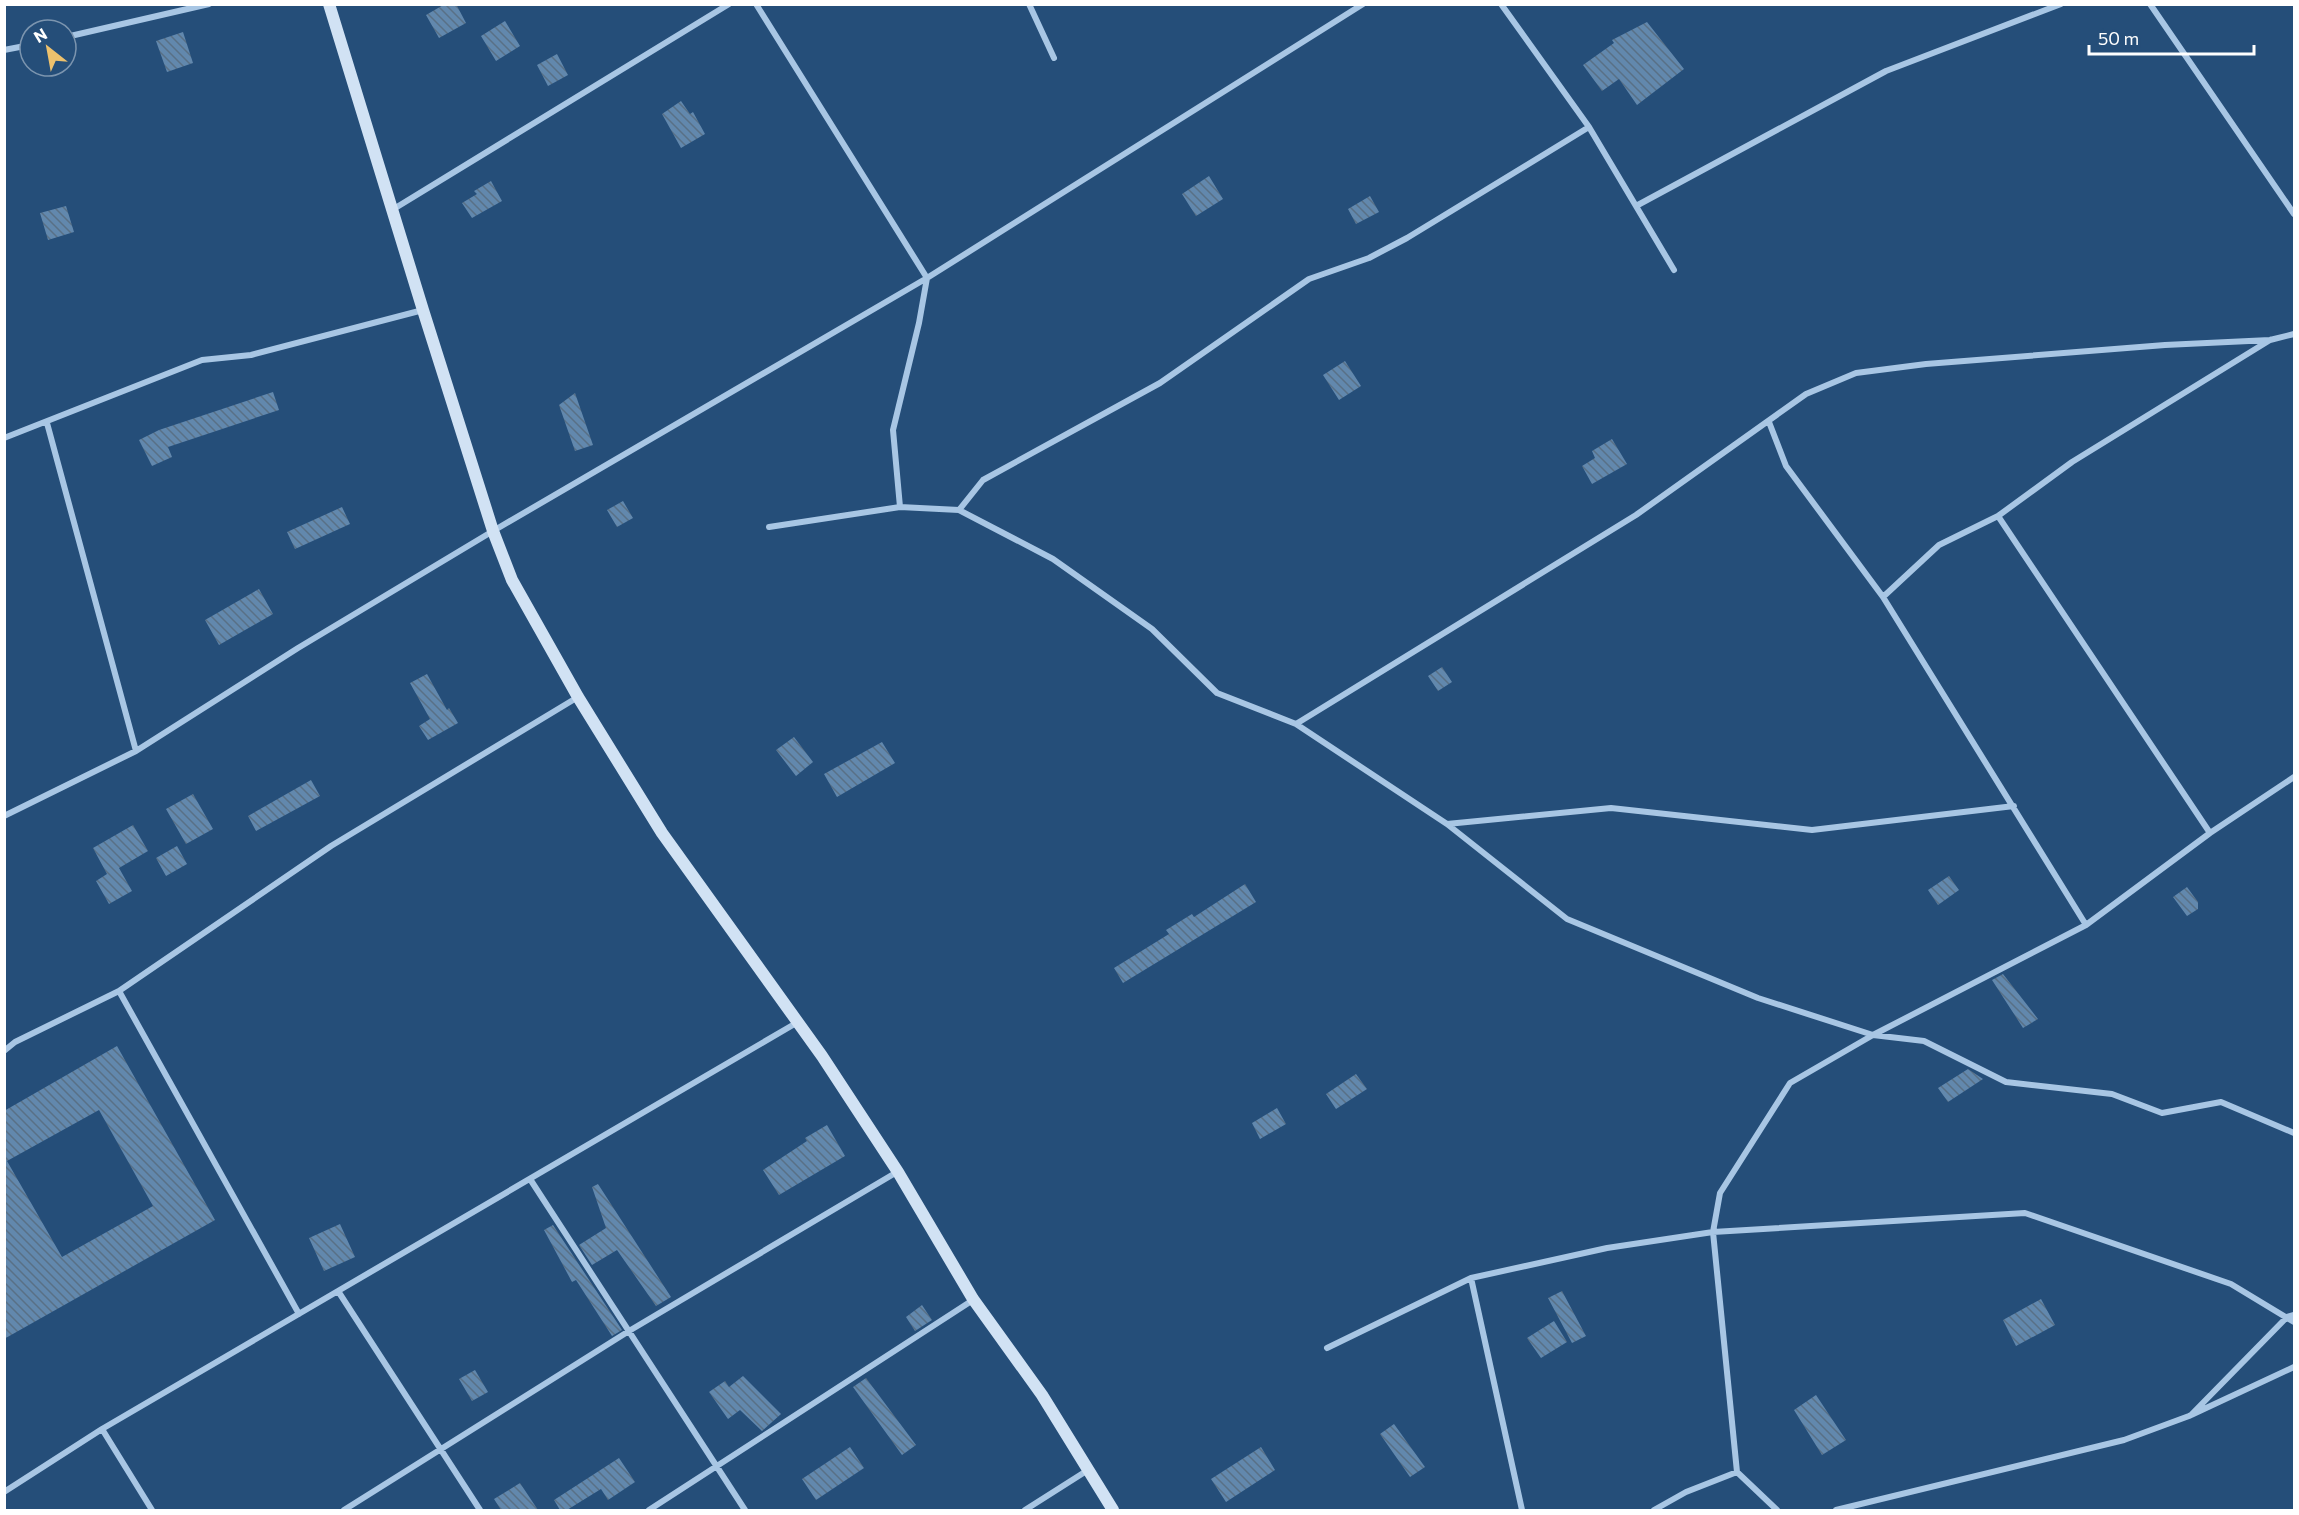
<svg xmlns="http://www.w3.org/2000/svg" width="2299" height="1515" viewBox="0 0 2299 1515" font-family="Commissioner,sans-serif">
<style>
.building{fill:url(#building-back-hatch);fill-rule:evenodd}
.lines{fill:none;stroke-linecap:round;stroke-linejoin:round}
.street{stroke:#a8c6e4;stroke-width:6}
.secondary{stroke:#d1e2f4;stroke-width:12}
</style>
<defs>
<pattern id="building-back-hatch" width="6" height="6" patternUnits="userSpaceOnUse" patternTransform="scale(1.5)"><rect width="6" height="6" fill="#6288ad"/><path d="M-1 5l2 2M0 0l6 6M5-1l2 2" fill="none" stroke="#597086"/></pattern>
</defs>
<rect width="100%" height="100%" fill="#254e79"/>
<path class="building" d="M445,4H456L466,23L439,38L426,15Z
M505,21L520,46L496,61L481,36Z
M1647,22L1684,69L1637,105L1619,79L1602,91L1583,65L1614,43L1612,40Z
M183,32L193,63L167,72L156,41Z
M557,54L568,75L548,86L537,65Z
M681,101L690,114L693,112L705,134L681,148L662,114Z
M1209,176L1223,199L1196,216L1182,194Z
M491,181L502,201L472,218L462,203L477,194L474,191Z
M1370,196L1379,212L1356,224L1348,209Z
M66,206L74,232L48,240L40,213Z
M1345,361L1361,386L1339,400L1323,375Z
M273,392L279,410L168,447L172,457L152,466L139,440L159,430Z
M575,393L593,445L575,451L559,405Z
M1612,439L1627,464L1592,484L1582,466L1595,458L1592,451Z
M623,501L633,518L617,527L607,510Z
M342,507L350,524L295,549L287,532Z
M259,589L273,614L219,645L205,620Z
M1442,667L1452,682L1438,691L1428,676Z
M427,674L447,710L449,708L458,723L428,740L419,726L430,719L410,683Z
M794,737L813,762L796,776L776,750Z
M882,742L895,763L837,797L824,774Z
M311,780L320,796L256,831L248,816Z
M193,794L213,829L186,844L166,809Z
M133,825L148,851L119,868L132,891L109,904L96,881L107,874L93,848Z
M177,846L187,864L166,876L156,858Z
M1949,876L1959,890L1938,905L1928,890Z
M1245,884L1256,902L1123,983L1114,968L1169,934L1166,930L1192,914L1194,917Z
M2187,887L2198,902V909L2187,916L2173,897Z
M2003,974L2038,1019L2023,1028L1992,980Z
M117,1046L215,1220L4,1339V1111ZM99,1110L153,1206L62,1257L7,1161Z
M1968,1069L1983,1079L1948,1102L1938,1088Z
M1356,1074L1367,1089L1336,1109L1326,1094Z
M1277,1108L1286,1124L1260,1139L1252,1123Z
M827,1125L845,1156L779,1195L763,1170L807,1141L805,1138Z
M598,1184L671,1297L656,1306L617,1250L592,1265L579,1245L606,1228L592,1187Z
M340,1224L355,1257L324,1271L309,1238Z
M553,1225L622,1330L612,1336L576,1280L572,1282L544,1230Z
M1562,1291L1586,1336L1572,1343L1548,1298Z
M2041,1299L2055,1325L2016,1346L2003,1320Z
M922,1305L932,1320L915,1331L906,1317Z
M1554,1321L1567,1342L1541,1358L1527,1338Z
M475,1370L488,1392L472,1401L459,1379Z
M743,1376L781,1414L762,1431L740,1410L728,1419L709,1392L725,1381L729,1387Z
M866,1378L916,1445L902,1455L853,1387Z
M1816,1395L1846,1440L1822,1455L1794,1410Z
M1394,1424L1425,1467L1410,1477L1380,1434Z
M850,1447L864,1468L816,1500L802,1479Z
M1261,1447L1275,1470L1226,1502L1211,1479Z
M619,1458L635,1482L608,1500L601,1489L567,1510H560L554,1500Z
M520,1483L538,1510H501L494,1499Z"/>
<g class="lines">
<path class="street" d="M756,4L927,278L919,323L893,430L900,507
M1029,4L1054,58
M1501,4L1589,127L1674,270
M2150,4L2294,214
M66,37L209,4
M4,50L30,45
M1636,206L1886,71L2061,4
M392,210L729,4
M1769,422L1786,466L1883,597L2086,925
M47,423L136,751
M4,438L202,360L251,355L423,310
M959,510L983,480L1160,383L1309,279L1369,258L1407,238L1589,127
M1998,516L2210,833
M769,527L900,507L959,510L1053,559L1152,629L1217,693L1296,724L1447,824L1611,808L1812,830L2014,806
M1883,597L1939,545L1998,516L2072,462L2270,340
M1296,724L1636,515L1806,394L1856,373L1926,364L2165,345L2270,340L2294,334
M4,816L136,751L298,648L493,531L927,278L1363,4
M1447,824L1567,919L1758,998L1873,1035L1924,1041L2006,1082L2112,1094L2162,1113L2221,1102L2294,1133
M119,991L299,1314
M4,1051L15,1042L119,991L331,846L578,697
M530,1179L745,1510
M1471,1278L1522,1510
M338,1291L480,1510
M1327,1348L1471,1278L1607,1248L1713,1232L2025,1213L2231,1284L2294,1322
M2192,1414L2287,1317L2294,1315
M102,1429L152,1510
M1737,1472L1713,1232L1720,1193L1790,1083L1873,1035L2086,925L2210,833L2294,777
M4,1492L102,1429L798,1022
M344,1510L629,1331L897,1172
M649,1510L973,1300
M1025,1510L1088,1470
M1654,1510L1686,1492L1737,1472L1777,1510
M1836,1510L2124,1440L2189,1416L2294,1367"/>
<path class="secondary" d="M329,4L423,310L493,531L512,580L578,697L662,833L822,1056L898,1172L973,1299L1042,1395L1113,1510"/>
</g>
<rect width="2299" height="1515" fill="none" stroke="#ffffff" stroke-width="12"/>
<g transform="translate(48 48) rotate(329)"><circle r="28" fill="#254e79" stroke="#7c95af" stroke-width="1.5"/>
<path d="M0-4.5L10 22L0 15L-10 22Z" fill="#edc16d"/>
<text y="-9" font-size="16" font-weight="bold" text-anchor="middle" fill="#ffffff">N</text>
</g>
<path d="M2089 45v9h165v-9" fill="none" stroke="#ffffff" stroke-width="3"/>
<text x="2098" y="45" font-size="18" fill="#ffffff" stroke="#254e79" stroke-width="4.5" paint-order="stroke">50 m</text>
</svg>
